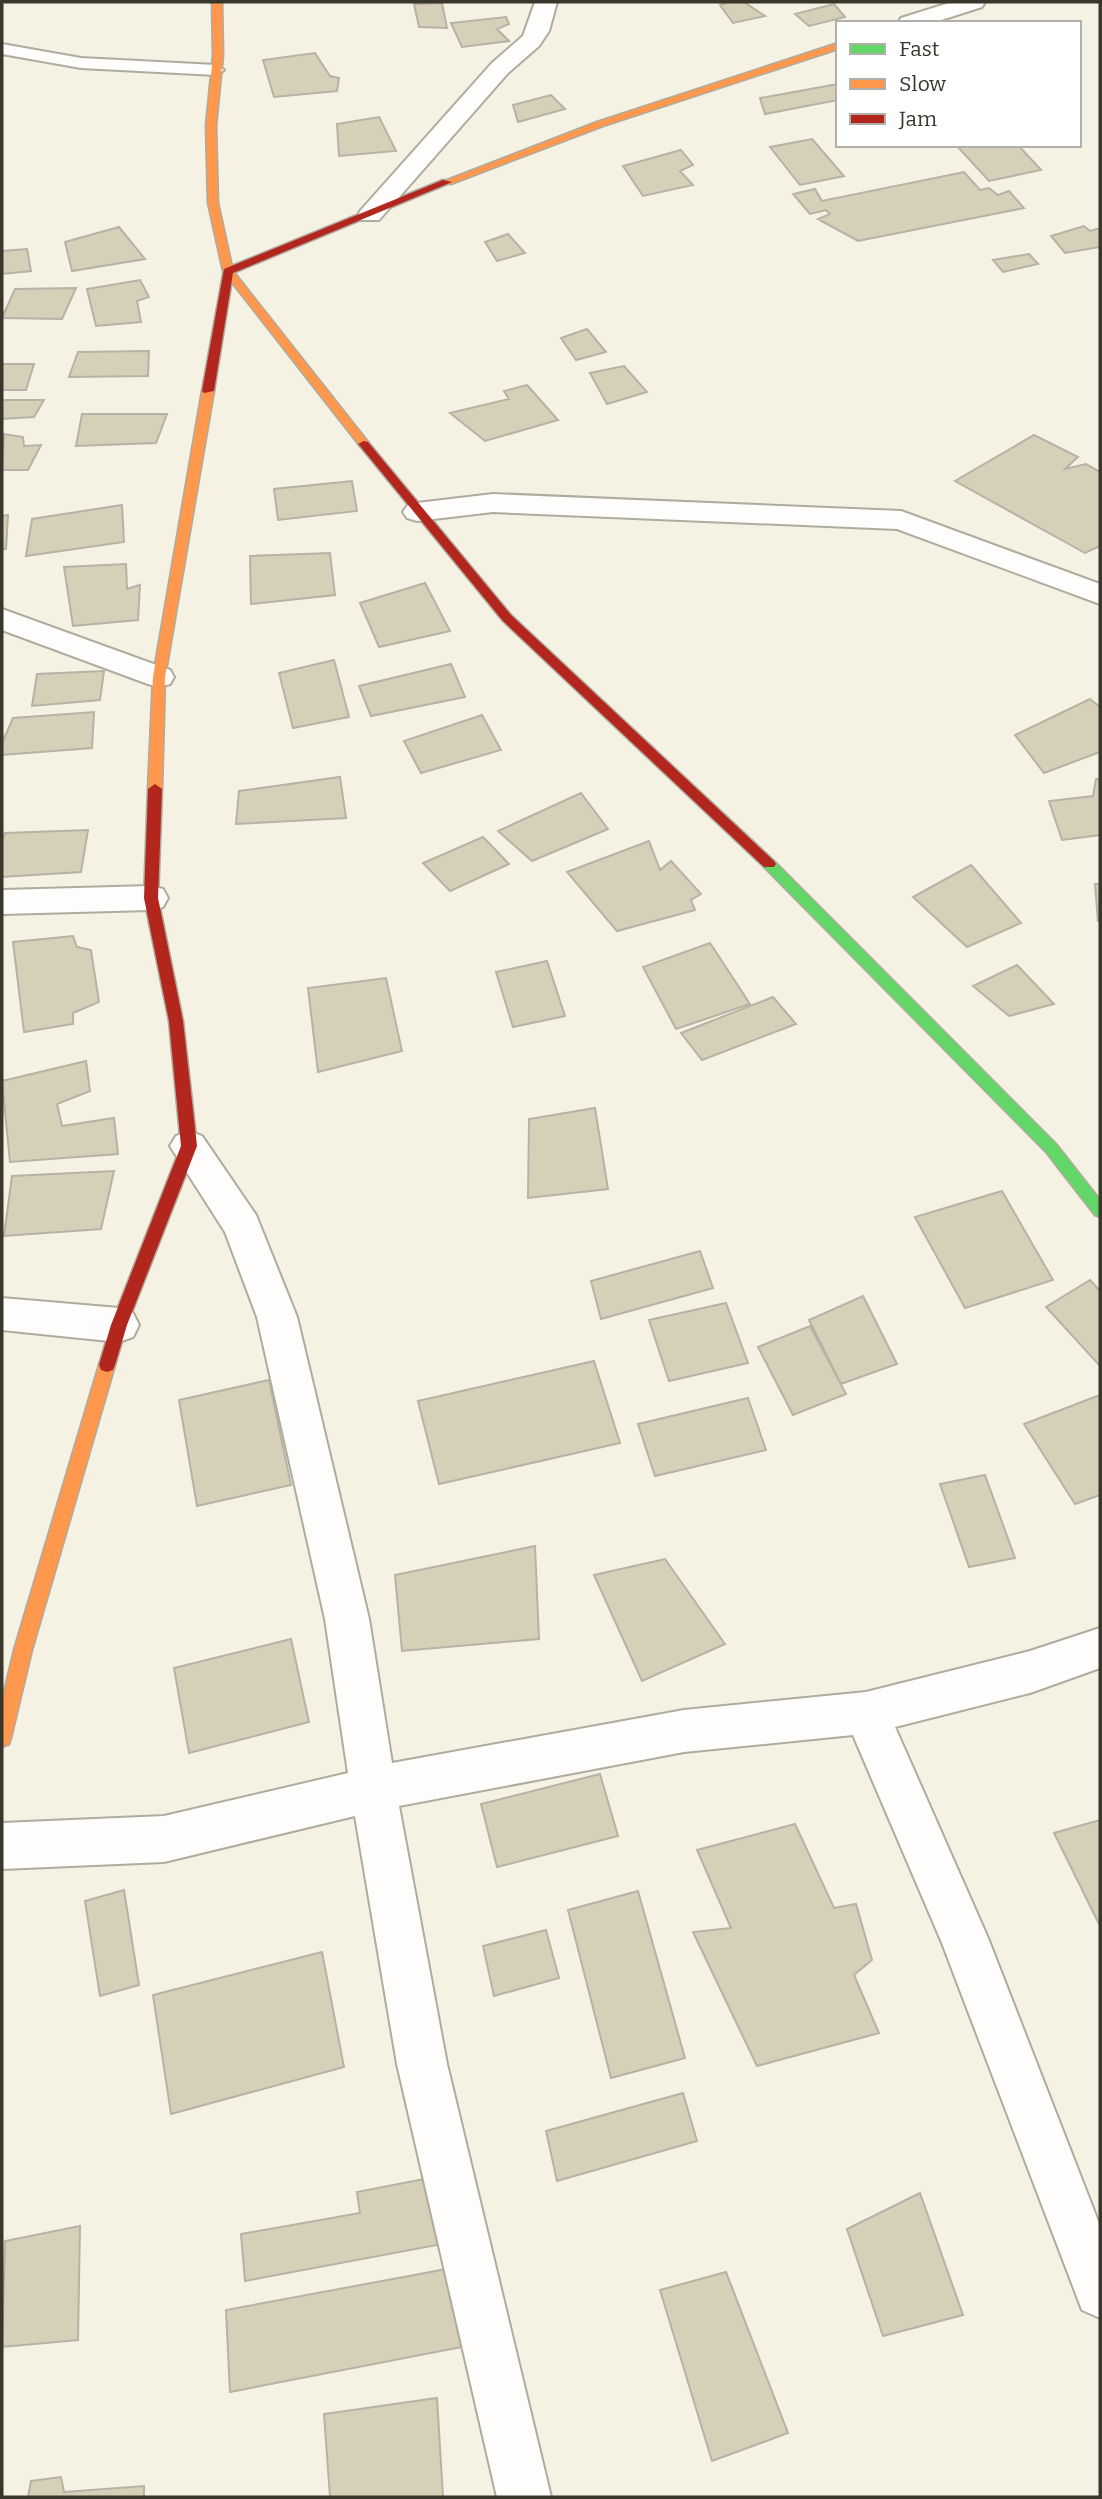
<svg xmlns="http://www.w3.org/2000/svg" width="1102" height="2499" viewBox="0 0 1102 2499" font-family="Bitter,serif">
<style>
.building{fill:#d7d0b8;stroke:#b5b2a6;stroke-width:2}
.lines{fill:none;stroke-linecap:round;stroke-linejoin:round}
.lane-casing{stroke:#aeab9f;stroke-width:4}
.street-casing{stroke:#aeab9f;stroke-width:4}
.fast-casing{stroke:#aeab9f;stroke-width:3}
.slow-casing{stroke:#aeab9f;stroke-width:3}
.jam-casing{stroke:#aeab9f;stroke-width:3}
.lane{fill:#fefdfb;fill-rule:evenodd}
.street{fill:#fefdfb;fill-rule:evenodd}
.fast{fill:#63d668;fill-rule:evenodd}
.slow{fill:#ff974d;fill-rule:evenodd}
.jam{fill:#b3261e;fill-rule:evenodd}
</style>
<rect width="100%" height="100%" fill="#f6f2e3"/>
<path class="building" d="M730,2H744L765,16L733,23L720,5Z
M442,3L447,28L419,27L414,4Z
M834,4L845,17L809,26L795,14Z
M506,17L509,24L497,29L509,41L462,47L451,23Z
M315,53L330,76L339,78L337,91L274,97L263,60Z
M838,84V100L765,114L760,98Z
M551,95L565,109L518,122L513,105Z
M379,117L396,151L339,156L337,124Z
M812,139L844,176L800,185L770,147Z
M956,145H1018L1041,170L989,181Z
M681,150L693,165L680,171L693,185L643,196L623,166Z
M964,172L980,190L989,188L998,195L1009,191L1024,208L858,241L818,219L830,214L826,210L810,214L793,194L815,189L822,201Z
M1084,226L1090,231L1100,228V247L1065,253L1051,236Z
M119,227L145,259L72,271L65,242Z
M508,234L525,253L497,261L485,242Z
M27,249L31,271L2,274V251Z
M1029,254L1038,264L1003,272L993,260Z
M140,280L149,297L137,301L141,322L96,326L87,289Z
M76,288L62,319L2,318L15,289Z
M587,329L606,352L576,360L561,338Z
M149,351L148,376L69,377L78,352Z
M2,364H34L26,390H2Z
M624,366L647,392L607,404L590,373Z
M527,385L558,420L485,441L450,413L509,399L504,391Z
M2,400H44L34,417L2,419Z
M82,414H167L156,443L76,446Z
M4,434L23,437L24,446L41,445L28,470H2Z
M1034,435L1078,457L1065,469L1086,464L1100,472V546L1085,553L955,481Z
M352,481L357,511L278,520L274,489Z
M122,505L124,542L26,556L32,519Z
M8,515L6,549H2V516Z
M330,553L335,595L251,604L250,556Z
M126,564L127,589L140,585L138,620L73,626L64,567Z
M425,583L450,631L379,647L360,603Z
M334,660L349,717L293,728L279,673Z
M451,664L465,697L371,716L359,686Z
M104,671L100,700L32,706L37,674Z
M1090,699L1100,707V752L1044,773L1015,735Z
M94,712L92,748L2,755V743L13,718Z
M482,715L501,750L421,773L404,741Z
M340,777L346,818L236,824L239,791Z
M1096,779H1100V835L1062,840L1049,801L1093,796Z
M581,793L608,829L532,861L498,831Z
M88,830L81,872L2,877V841L5,833Z
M483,837L509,864L450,891L423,863Z
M649,841L660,870L671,861L701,894L691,900L695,910L617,931L567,872Z
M971,865L1021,923L967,947L913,897Z
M1095,884H1100L1098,922Z
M73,936L77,947L91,950L99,1002L73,1013V1024L24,1032L13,942Z
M710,943L750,1004L676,1029L643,967Z
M547,961L565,1016L513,1027L496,972Z
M1017,965L1054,1004L1009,1016L973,986Z
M386,978L402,1051L318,1072L308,988Z
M773,997L796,1024L702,1060L681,1033Z
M86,1061L90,1091L57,1104L62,1126L114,1118L118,1154L10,1162L2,1081Z
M595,1108L608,1189L528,1198L529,1119Z
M114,1171L101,1229L4,1236L12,1176Z
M1002,1191L1053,1280L965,1308L915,1217Z
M700,1251L713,1288L601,1319L591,1281Z
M1090,1280L1100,1291V1366L1046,1307Z
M863,1296L897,1364L841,1384L809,1320Z
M726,1303L748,1363L669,1381L649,1320Z
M810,1326L846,1394L793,1415L758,1347Z
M594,1361L620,1443L439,1484L418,1401Z
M269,1380L291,1485L197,1506L179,1400Z
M1100,1395V1495L1075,1504L1024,1424Z
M748,1398L766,1450L655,1476L638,1424Z
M985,1475L1015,1558L969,1567L940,1484Z
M535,1546L539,1639L402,1651L395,1575Z
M665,1559L725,1644L642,1681L594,1575Z
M291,1639L309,1722L189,1753L174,1668Z
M600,1774L618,1836L497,1867L481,1804Z
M1100,1820V1926L1054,1833Z
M795,1824L834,1908L856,1904L872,1960L854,1975L879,2033L757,2066L693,1932L731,1928L697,1850Z
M124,1890L139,1985L100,1996L85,1901Z
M638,1891L685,2058L611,2078L568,1910Z
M546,1930L559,1978L494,1996L483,1946Z
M322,1952L344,2067L171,2114L153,1995Z
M683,2093L697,2141L557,2181L546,2131Z
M445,2175L453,2242L245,2281L241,2234L360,2213L357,2192Z
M920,2193L963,2315L883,2336L847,2229Z
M80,2226L78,2340L2,2347L5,2241Z
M452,2268L462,2347L230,2392L226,2310Z
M726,2272L788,2433L712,2461L660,2290Z
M437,2398L443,2497H330L324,2414Z
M61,2477L64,2492L144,2486V2497H28L31,2481Z"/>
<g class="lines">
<defs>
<path id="lane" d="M2,44L81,58L216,65L224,70L216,75L81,68L2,54Z"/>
<path id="street" d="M535,2H557L549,31L539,46L508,73L379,220H361L358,215L361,210L492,63L523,36Z
M952,2H985L982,7L932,23H898L901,18Z
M493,494L901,511L1100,584V604L897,529L493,512L417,521L407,518L403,512L407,506L417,503Z
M2,609L170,670L174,677L170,684L159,687L148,684L2,630Z
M151,886L163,889L168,898L163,907L151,910L2,914V890Z
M189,1131L202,1136L256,1215L297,1317L369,1619L392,1763L684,1710L866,1692L1030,1651L1100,1628V1668L1030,1693L895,1727L988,1938L1100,2226V2318L1082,2310L942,1943L853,1735L684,1752L399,1806L447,2064L551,2497H497L397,2064L355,1816L164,1862L2,1869V1823L164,1816L348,1773L325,1619L257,1317L225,1232L170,1146L176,1136Z
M2,1298L119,1308L133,1313L139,1325L133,1337L119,1342L2,1330Z"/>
<path id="fast" d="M769,859L774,861L1056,1144L1100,1200V1217L1095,1215L1046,1152L764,867L762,864L764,861Z"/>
<path id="slow" d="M212,2H222L223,55L216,126L218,203L233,271L368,442V446H360L223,271L208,203L206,126L213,55Z
M838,43V49L603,126L451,184L442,182L597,122Z
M208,388L214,391L165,677L162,789L155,794L148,789L153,677L202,391Z
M107,1358L113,1360L115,1365L32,1650L11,1738L9,1744L2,1747V1701L14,1650L99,1365L101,1360Z"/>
<path id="jam" d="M443,180L452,182L233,273L214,391L204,393L202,391L224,269Z
M364,441L368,442L511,615L774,861L776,864L774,867H764L503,621L360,446L358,444Z
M155,784L162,789L158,898L183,1021L197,1146L127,1325L115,1365L113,1370L107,1372L101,1370L99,1365L111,1325L181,1146L169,1021L144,898L148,789Z"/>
</defs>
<use href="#lane" class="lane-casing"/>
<use href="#street" class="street-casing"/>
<use href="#fast" class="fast-casing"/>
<use href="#slow" class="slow-casing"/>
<use href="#jam" class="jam-casing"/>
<use href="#lane" class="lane"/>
<use href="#street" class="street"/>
<use href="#fast" class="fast"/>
<use href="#slow" class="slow"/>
<use href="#jam" class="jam"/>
</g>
<rect width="1102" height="2499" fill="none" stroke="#39362b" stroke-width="7"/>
<rect x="836" y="21" width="245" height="126" fill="#ffffff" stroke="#b0afaa" stroke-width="2"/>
<rect x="850" y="44" width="35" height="10" fill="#63d668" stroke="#b0afaa" stroke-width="2"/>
<text x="899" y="56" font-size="21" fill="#39362b">Fast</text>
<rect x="850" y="79" width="35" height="10" fill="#ff974d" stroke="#b0afaa" stroke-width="2"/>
<text x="899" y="91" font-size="21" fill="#39362b">Slow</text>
<rect x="850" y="114" width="35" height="10" fill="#b3261e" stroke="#b0afaa" stroke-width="2"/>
<text x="899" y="126" font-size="21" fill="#39362b">Jam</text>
</svg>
